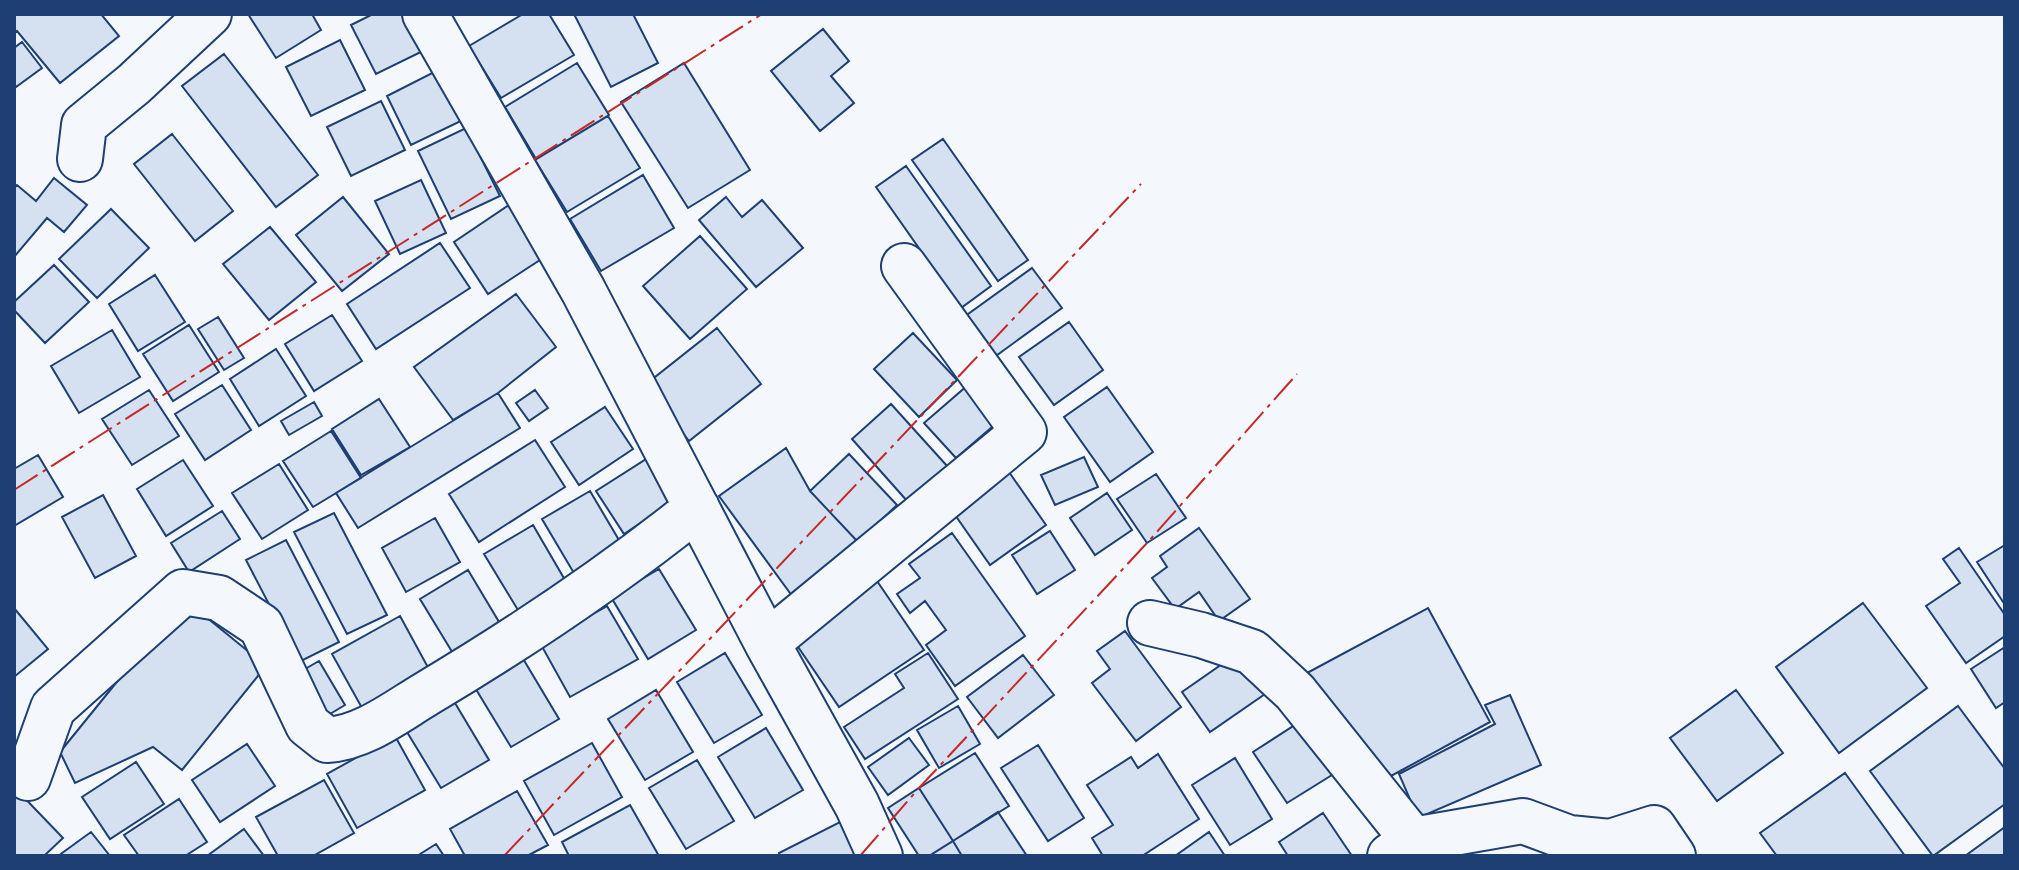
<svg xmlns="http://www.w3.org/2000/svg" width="2019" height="870" viewBox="0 0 2019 870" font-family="Mulish,sans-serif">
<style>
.building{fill:#d5e0f0;stroke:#1d3f73;stroke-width:2}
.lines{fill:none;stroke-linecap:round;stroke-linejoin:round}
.minor-casing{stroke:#1d3f73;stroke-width:48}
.minor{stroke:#f4f7fb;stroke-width:44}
.power{stroke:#c62828;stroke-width:2;stroke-dasharray:28 6 4 6;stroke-linecap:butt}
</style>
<rect width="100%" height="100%" fill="#f4f7fb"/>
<path class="building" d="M14,14H101L119,36L60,83L17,31L14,34Z
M248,14H312L321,30L276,58Z
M373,14H412L429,48L376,74L351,25Z
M523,14H549L574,55L501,98L469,46Z
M574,14H633L658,63L611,87Z
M823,29L849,61L831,76L854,103L820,131L771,71Z
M340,40L365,90L311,116L286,67Z
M22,42L42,68L16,87L14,83V48Z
M224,54L318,175L276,207L182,86Z
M577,63L609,115L536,159L505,107Z
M684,63L750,170L688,208L621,102Z
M440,69L465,119L411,145L387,96Z
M381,101L405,150L351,176L327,127Z
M608,116L640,168L567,212L535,160Z
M466,128L500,196L451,219L418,151Z
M172,134L233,211L195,241L134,164Z
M943,139L1028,260L998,281L912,160Z
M906,166L991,286L961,308L876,187Z
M643,175L674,228L601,271L570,219Z
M54,178L87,205L64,232L47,218L14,257V188L17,185L36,201Z
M421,180L446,233L400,254L375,201Z
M343,197L389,254L342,291L296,235Z
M726,197L742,217L762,200L803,248L756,287L699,220Z
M509,205L543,258L488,294L454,242Z
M111,209L149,248L97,298L59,259Z
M270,227L316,282L269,320L223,264Z
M700,236L747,289L690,339L643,286Z
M440,243L470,288L376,349L347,304Z
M54,265L89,302L45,343L14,310V302Z
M1032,268L1062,308L993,358L964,317Z
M155,275L185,322L138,351L109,304Z
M516,294L556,347L498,393L453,420L414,367Z
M332,315L362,361L314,391L285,344Z
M218,317L244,358L224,370L198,329Z
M1069,322L1103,370L1054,405L1019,357Z
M189,325L219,372L173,401L143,354Z
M717,328L761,384L689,441L645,385Z
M112,330L140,377L79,413L51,366Z
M913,333L957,380L919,417L874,369Z
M276,349L306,396L259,426L230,379Z
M222,385L251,430L205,460L175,414Z
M968,385L999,421L956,458L924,423Z
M1107,387L1153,452L1110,482L1064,417Z
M149,390L179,436L132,465L102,419Z
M535,390L548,408L529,421L516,403Z
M498,393L520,428L358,528L336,493Z
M379,399L410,447L361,475L332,429Z
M314,402L322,416L289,435L281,421Z
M891,404L948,467L908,502L852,439Z
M605,407L633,449L579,485L551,442Z
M331,431L361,478L313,507L283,461Z
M535,440L565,487L479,542L449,494Z
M786,448L810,491L858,542L798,604L719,496Z
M849,454L897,505L858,542L810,491Z
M38,455L63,497L14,526V469Z
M651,456L678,498L624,534L596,491Z
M1084,457L1098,487L1055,505L1041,475Z
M183,460L213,506L166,536L137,489Z
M279,464L308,510L262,539L232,493Z
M1009,472L1046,525L990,565L953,512Z
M1156,474L1186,518L1147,543L1117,499Z
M590,491L626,552L578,580L542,519Z
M1107,493L1132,530L1095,555L1070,518Z
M103,495L136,556L95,578L62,517Z
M222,511L240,539L189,572L171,543Z
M334,513L387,615L347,634L294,532Z
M435,518L460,562L406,592L382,548Z
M533,525L569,587L521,615L484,554Z
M1199,528L1250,599L1219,621L1199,592L1175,609L1152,578L1167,567L1160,556Z
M1050,531L1075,570L1037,594L1012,555Z
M952,533L1025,636L955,686L926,645L946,630L925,601L910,613L897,594L920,578L909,564Z
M286,540L339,642L299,662L246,560Z
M2005,545V605L1977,562Z
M1959,548L2005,615V636L1966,663L1926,606L1960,583L1943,559Z
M659,569L696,630L648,659L611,597Z
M468,570L505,632L457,660L420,599Z
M875,578L924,650L839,707L790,635Z
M184,599L266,666L182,770L153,747L75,783L60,752Z
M1863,603L1927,688L1839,753L1776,667Z
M607,606L638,659L570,697L540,643Z
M14,608L48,649L14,677Z
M1428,608L1490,722L1391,776L1333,720L1307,673Z
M400,616L430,671L362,708L332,654Z
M1125,631L1181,707L1136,741L1092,683L1110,669L1097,651Z
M2005,647V702L1996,708L1971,669Z
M725,653L762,715L714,743L677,682Z
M928,653L958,699L865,759L844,727L904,688L895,674Z
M1238,653L1265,694L1210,732L1182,692Z
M1023,655L1054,695L998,738L967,697Z
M522,657L559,719L511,747L474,686Z
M319,661L345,705L325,717L298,673Z
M656,690L693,752L645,780L608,719Z
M1736,690L1783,753L1717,801L1670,738Z
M1510,695L1541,765L1418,818L1399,774L1495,724L1485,705Z
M452,698L489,760L441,788L404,727Z
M958,706L980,744L939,768L917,730Z
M1958,706L2005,769V804L1933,856L1870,771Z
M1298,723L1332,775L1287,803L1253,752Z
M766,728L803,790L755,818L718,757Z
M395,736L425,790L357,828L327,774Z
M909,738L929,765L888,795L868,767Z
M592,743L622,797L554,835L524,781Z
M247,744L275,786L220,822L192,780Z
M1038,745L1084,818L1048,841L1001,768Z
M975,753L1009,806L953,841L919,788Z
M1158,754L1199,819L1142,856H1103L1092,838L1113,825L1087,785L1131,757L1138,768Z
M1235,758L1272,819L1230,845L1192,785Z
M697,760L734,821L686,849L649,788Z
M136,762L164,804L110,839L82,797Z
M1845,773L1905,856H1777L1760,833Z
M324,780L354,833L313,856H278L256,817Z
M14,787L63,838L44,856H14Z
M919,788L953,841L929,856H919L888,808Z
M517,791L548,845L527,856H465L450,829Z
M179,799L207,842L185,856H139L124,835Z
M630,805L659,856H569L562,842Z
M998,812L1027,856H962L953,841Z
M1323,813L1352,856H1288L1279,842Z
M840,822L858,856H780L779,853Z
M2005,827V856H1965Z
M244,829L264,856H207Z
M91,832L110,856H58Z
M1209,832L1225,856H1175Z
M953,841L962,856H929Z
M436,844L444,856H417Z"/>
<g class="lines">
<defs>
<path id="minor" d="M425,14L583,290L767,643L857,805L880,856
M80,159L84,125L134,84L209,14
M1150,623L1201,635L1252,652L1295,692L1413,840
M767,643L1024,432L904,266
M28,778L53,708L183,592L219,598L261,626L308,725L327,740C363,738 396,712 426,694C520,638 611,577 697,508
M1390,856L1413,840L1523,821L1569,838L1610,842L1654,828L1673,856"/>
</defs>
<use href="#minor" class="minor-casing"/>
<use href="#minor" class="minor"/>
<path class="power" d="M14,490L762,14
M504,856L1141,184
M860,856L919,788L1147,543L1297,374"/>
</g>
<rect width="2019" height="870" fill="none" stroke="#1d3f73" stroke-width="32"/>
</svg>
